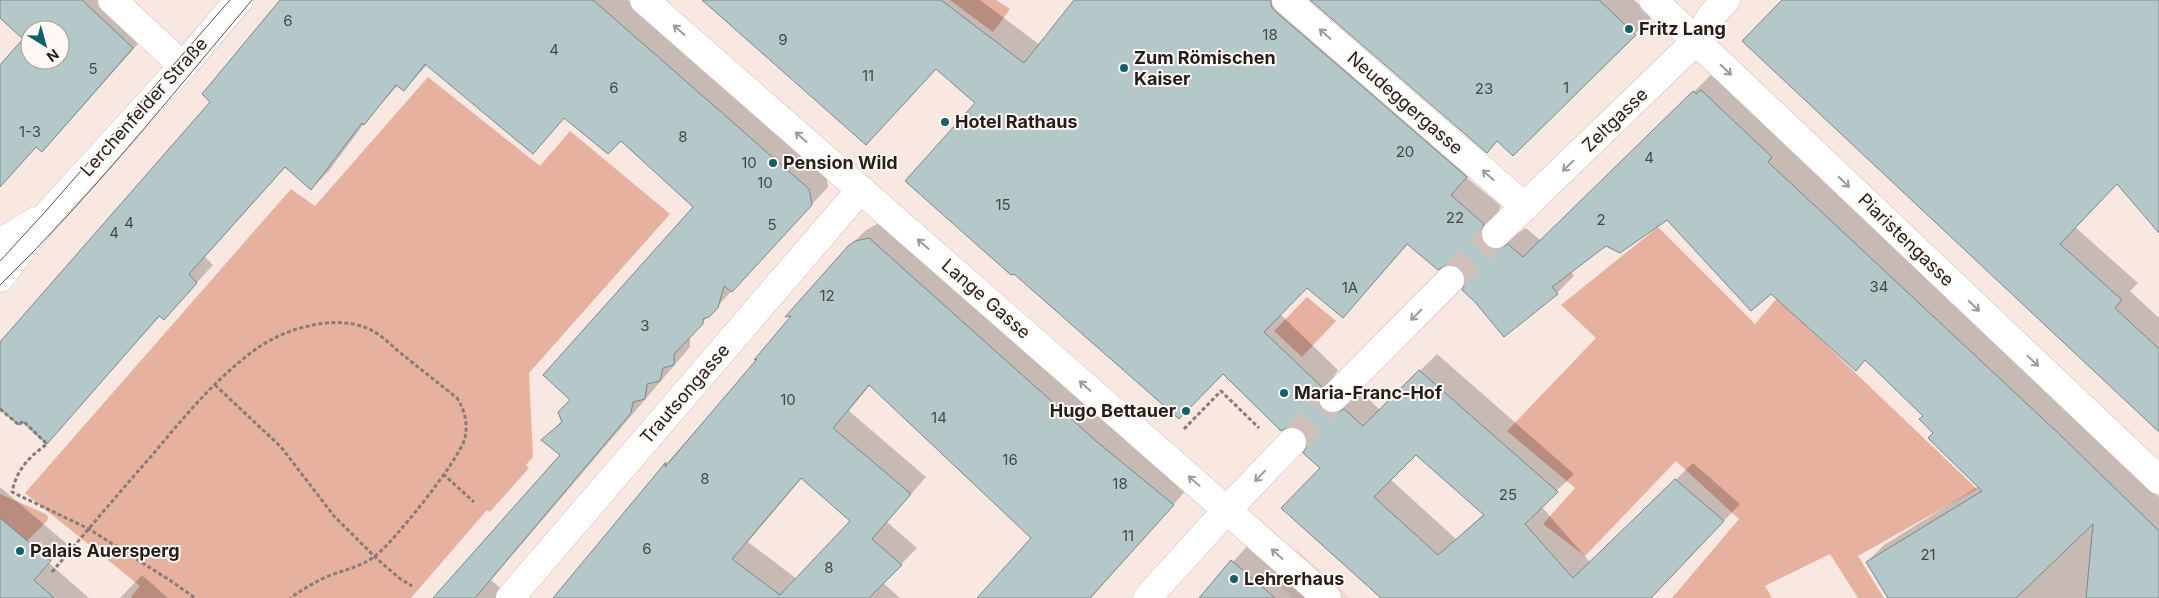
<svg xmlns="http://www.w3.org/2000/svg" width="2159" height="598" viewBox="0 0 2159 598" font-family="Inter,sans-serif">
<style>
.built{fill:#f1d8d0}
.green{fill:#e7b1a0}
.shadow{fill:#0003;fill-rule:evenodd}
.building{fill:#b4c7c9;stroke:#77898b;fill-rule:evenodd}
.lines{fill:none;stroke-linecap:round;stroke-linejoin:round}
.street-tunnel{stroke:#cebfba;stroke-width:28;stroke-dasharray:28 14;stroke-linecap:butt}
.street-casing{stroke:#cebdb8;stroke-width:29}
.secondary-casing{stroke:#cebdb8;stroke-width:29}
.path{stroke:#877c78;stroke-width:3;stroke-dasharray:4 2.5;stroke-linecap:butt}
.street{stroke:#fff;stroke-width:28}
.secondary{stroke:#fff;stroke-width:28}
.tram{stroke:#574e4b;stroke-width:1}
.oneway{stroke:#9c9998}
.poi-dot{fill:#116169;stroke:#fff8f5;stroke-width:2}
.labels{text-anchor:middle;stroke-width:4;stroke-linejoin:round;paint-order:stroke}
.number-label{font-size:15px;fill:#474846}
.poi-label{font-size:18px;font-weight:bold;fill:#231d1b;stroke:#fff8f5;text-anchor:start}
.street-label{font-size:18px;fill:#231d1b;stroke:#fff8f5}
</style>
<rect width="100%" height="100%" fill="#f9e8e2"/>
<path class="built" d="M1297,550L1351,598H1293L1271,579Z"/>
<path class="green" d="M950,0H996L1010,9L993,32Z
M428,77L540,166L570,131L670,214L529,373L533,457L526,465L529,468L490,512L487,510L411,598H132L131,597L140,586L25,493L291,189L315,206Z
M1658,227L1755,324L1777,298L1977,489L1858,556L1884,598H1858L1830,554L1765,586L1772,598H1672L1739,519L1676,461L1585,556L1543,524L1575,488L1507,431L1596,338L1561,305Z
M1307,297L1336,321L1302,357L1274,331Z
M0,494L46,514L48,517L47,521L27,541L0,518Z"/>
<path class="shadow" d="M0,0H123L152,28L61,131L42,151L37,146L0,187V67L25,39L0,17ZM30,30H60V60H30Z
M281,0H628L826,173L828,187L690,336V347L491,580L512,598H435L562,455L543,440L563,420L571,400L695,207L621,140L565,117L533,152L427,65L404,90L398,85L366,121L328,172L311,189L286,166L205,257L213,265L164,319L160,316L47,442L22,420L1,409L0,410V344L211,101Z
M704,0H980L1040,45L1075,0H1299L1483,159L1467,178L1501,206L1498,212L1497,220L1509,232L1518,233L1526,228L1541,241L1711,75L1714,78L1719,74L1788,140L1784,144L2074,415L2159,497V598H1890L1867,562L1884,545L1979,486L1935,433L1924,416L1866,359L1667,219L1606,245L1571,271L1574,276L1557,293L1466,284V276L1462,268L1408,244L1343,317L1307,287L1280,314L1338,370L1334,376L1335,384L1347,397L1356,396L1362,393L1380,410L1437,354L1574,474L1541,506L1590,562L1693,463L1740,504L1650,598H1383L1322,468L1308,446V438L1303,429L1223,373L976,103L937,68L866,144ZM1416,454L1484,514L1456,539L1390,479Z
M1312,0H1634L1652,17L1513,154L1498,140L1487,152Z
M1784,0H2159V222L2117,182L2075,227L2138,283L2130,291L2159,318V432L1744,41Z
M879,223L1189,487L1091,598H996L1033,538L870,385L849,411L926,477L887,522L917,548L883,583L900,598H555L667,463L760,357L849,247L866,230ZM802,478L852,521L797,579L748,542Z
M0,487L67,544L49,563L89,598H0Z
M1251,542L1317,598H1200Z
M142,575L168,598H120Z"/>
<path class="building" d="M0,0H82L133,48L42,152L36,147L0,187V65L23,39L0,18ZM30,30H60V60H30Z
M280,0H593L809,189L812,205L732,292L724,286L718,308L709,317L703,319V324L674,354V365L663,368L660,381L647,384L645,399L633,402L631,413L475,598H433L560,455L541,440L562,422L558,412L570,400L543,375L693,207L621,141L608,154L564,118L533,154L425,64L404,91L396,85L364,125L362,123L311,190L285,167L189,274L197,283L164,320L159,316L47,444L23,422L19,425L0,409V342L210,102L202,94Z
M702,0H941L1024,63L1074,0H1271V6L1276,12L1467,177L1451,195L1484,224L1481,230V237L1485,245L1491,249H1499L1508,244L1523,257L1693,91L1696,94L1701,90L1772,157L1768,162L2057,432L2159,531V598H2086L2093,524L2016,598H1888L1866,562L1982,491L1928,438L1933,433L1919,419L1923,416L1865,360L1856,371L1771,294L1751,311L1667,220L1620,253L1606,246L1552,287L1558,294L1504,337L1475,302L1462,290L1465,284V276L1461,269L1454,265H1446L1438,270L1407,244L1343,318L1307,288L1264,332L1322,387L1318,394V402L1322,409L1330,413H1337L1344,409L1363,426L1419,370L1558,492L1525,524L1573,578L1675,479L1724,521L1651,598H1381L1281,508L1320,468L1303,453L1307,446V438L1302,430L1295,427H1288L1281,431L1223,374L1179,419L1014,274L1011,275L905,181L975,103L936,69L866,145ZM1416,455L1484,515L1438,555L1374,497Z
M1310,0H1599L1636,35L1513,156L1497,141L1487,153Z
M1782,0H2159V233L2117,184L2060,244L2122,300L2115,308L2159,349V432L1742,41Z
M869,238L1096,441L1174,505L1090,598H977L1031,538L869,385L833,428L911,494L872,539L902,565L869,598H553L666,462L665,467L757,359L754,360L791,316L785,317L849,245L855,241ZM801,478L850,521L780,595L732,559Z
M0,518L51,561L34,580L54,598H0Z
M1231,560L1275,598H1199Z"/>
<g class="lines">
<path class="street-tunnel" d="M1450,280L1496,234
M1292,442L1333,398"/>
<defs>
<path id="street" d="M112,0L183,66
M644,0L1327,598
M1286,0L1525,207
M1653,0L2159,480
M1496,234L1696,41L1712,15L1726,0
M1333,398L1450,280
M510,598L861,189
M1147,598L1227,510L1292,442"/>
<path id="secondary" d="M0,243L36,221
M0,278L48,214L183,66L239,0"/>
</defs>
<use href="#street" class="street-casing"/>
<use href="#secondary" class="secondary-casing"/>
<path class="path" d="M215,385L281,447L334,516L375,557L399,578L412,586
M0,409L19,425L23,421L47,444C29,457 17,469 12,492L89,529L171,581L195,598
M1184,429L1221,391L1259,428
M443,474L474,502
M52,572C85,533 119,493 153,454C184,417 216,378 256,349C284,329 331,315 364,327C377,331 388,342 398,351C418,367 437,382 457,398C465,411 468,423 465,438C460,459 393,543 375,556C361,567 343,570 326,577C313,583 302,590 290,598"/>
<use href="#street" class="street"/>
<use href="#secondary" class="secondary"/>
<path class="tram" d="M0,261L45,212L230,0
M0,285C91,197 170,97 252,0"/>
</g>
<defs><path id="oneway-shaft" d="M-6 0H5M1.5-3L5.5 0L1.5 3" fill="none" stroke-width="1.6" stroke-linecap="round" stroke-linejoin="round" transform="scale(1.25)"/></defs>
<g class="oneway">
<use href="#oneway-shaft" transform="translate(679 30) rotate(-139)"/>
<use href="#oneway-shaft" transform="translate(1325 34) rotate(-139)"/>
<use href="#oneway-shaft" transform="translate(1726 70) rotate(44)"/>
<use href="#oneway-shaft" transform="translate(801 137) rotate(-139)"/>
<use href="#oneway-shaft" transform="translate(1568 166) rotate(136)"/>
<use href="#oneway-shaft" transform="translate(1488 175) rotate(-139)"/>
<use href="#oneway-shaft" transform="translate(1844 182) rotate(44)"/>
<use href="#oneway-shaft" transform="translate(923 244) rotate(-139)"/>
<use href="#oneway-shaft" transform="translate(1974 306) rotate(44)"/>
<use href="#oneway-shaft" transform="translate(1416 315) rotate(135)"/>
<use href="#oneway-shaft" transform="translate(2033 361) rotate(43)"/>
<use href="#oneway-shaft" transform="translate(1085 386) rotate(-139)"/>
<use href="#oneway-shaft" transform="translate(1260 476) rotate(134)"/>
<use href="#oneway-shaft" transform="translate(1194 481) rotate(-139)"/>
<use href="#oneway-shaft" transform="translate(1277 554) rotate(-139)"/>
</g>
<g class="poi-dot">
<circle cx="1629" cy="29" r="5"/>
<circle cx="1124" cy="68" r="5"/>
<circle cx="945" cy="122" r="5"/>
<circle cx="773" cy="163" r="5"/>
<circle cx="1284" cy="393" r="5"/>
<circle cx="1186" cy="411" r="5"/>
<circle cx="20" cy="551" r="5"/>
<circle cx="1234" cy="579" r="5"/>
</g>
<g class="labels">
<g class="number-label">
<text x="288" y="26">6</text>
<text x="1270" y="40">18</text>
<text x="783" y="45">9</text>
<text x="554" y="55">4</text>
<text x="93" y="74">5</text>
<text x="868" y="81">11</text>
<text x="614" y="93">6</text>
<text x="1566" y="93">1</text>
<text x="1484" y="94">23</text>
<text x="30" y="137">1-3</text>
<text x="683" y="142">8</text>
<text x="1405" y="157">20</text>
<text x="1649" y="163">4</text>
<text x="749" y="168">10</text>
<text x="765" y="188">10</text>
<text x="1003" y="210">15</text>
<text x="1455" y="223">22</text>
<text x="1601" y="225">2</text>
<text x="129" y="228">4</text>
<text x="772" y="230">5</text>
<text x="114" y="238">4</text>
<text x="1879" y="292">34</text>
<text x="1350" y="293">1A</text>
<text x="827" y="301">12</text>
<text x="645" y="331">3</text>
<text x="788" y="405">10</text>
<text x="939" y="423">14</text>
<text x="1010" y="465">16</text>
<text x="705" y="484">8</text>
<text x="1120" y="489">18</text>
<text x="1508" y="500">25</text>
<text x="1128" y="541">11</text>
<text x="647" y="554">6</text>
<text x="1928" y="560">21</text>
<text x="829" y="573">8</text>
</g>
<g class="poi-label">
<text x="1639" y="35">Fritz Lang</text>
<text x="1134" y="64">Zum Römischen<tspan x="1134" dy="21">Kaiser</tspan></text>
<text x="955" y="128">Hotel Rathaus</text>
<text x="783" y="169">Pension Wild</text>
<text x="1294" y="399">Maria-Franc-Hof</text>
<text x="1176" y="417" text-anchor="end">Hugo Bettauer</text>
<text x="30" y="557">Palais Auersperg</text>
<text x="1244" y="585">Lehrerhaus</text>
</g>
<g class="street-label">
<text transform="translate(1405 103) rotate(41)" y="6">Neudeggergasse</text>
<text transform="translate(144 107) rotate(-48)" y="6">Lerchenfelder Straße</text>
<text transform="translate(1615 120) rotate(-44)" y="6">Zeltgasse</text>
<text transform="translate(1906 240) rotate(44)" y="6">Piaristengasse</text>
<text transform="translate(986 299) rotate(41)" y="6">Lange Gasse</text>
<text transform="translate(685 394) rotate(-49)" y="6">Trautsongasse</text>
</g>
</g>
<g transform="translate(45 45) rotate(143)"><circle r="24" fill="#fff8f5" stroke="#a7a09e"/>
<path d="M0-4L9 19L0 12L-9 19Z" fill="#116169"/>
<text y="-8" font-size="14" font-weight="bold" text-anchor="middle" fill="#231d1b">N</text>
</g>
</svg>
